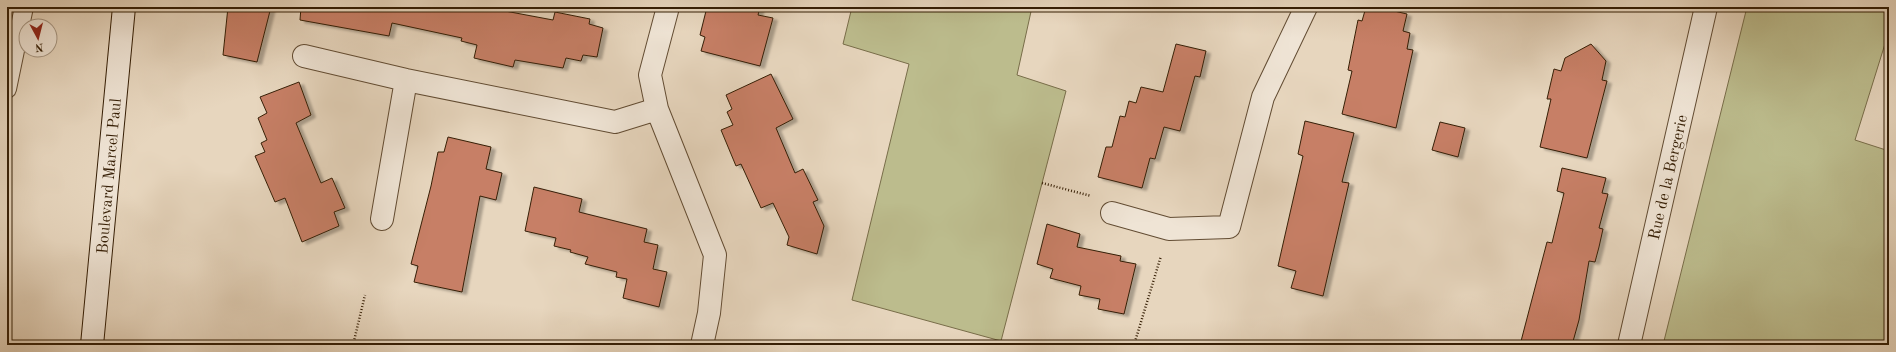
<svg xmlns="http://www.w3.org/2000/svg" width="1896" height="352" viewBox="0 0 1896 352" font-family="'Old Standard TT',serif">
<style>
.green{fill:#bcbc8d;stroke:#786d49}
.building{fill:#c77f66;stroke:#351e05;filter:url(#shadow)}
.lines{fill:none;stroke-linecap:round;stroke-linejoin:round}
.lane-casing{stroke:#624c33;stroke-width:20}
.street-casing{stroke:#624c33;stroke-width:24}
.secondary-casing{stroke:#351e05;stroke-width:24}
.path{stroke:#351e05;stroke-width:2.5;stroke-dasharray:1 2;stroke-linecap:butt}
.lane{stroke:#efe4d5;stroke-width:18}
.street{stroke:#efe4d5;stroke-width:22}
.secondary{stroke:#efe4d5;stroke-width:22}
.labels{text-anchor:middle;stroke-width:4;stroke-linejoin:round;paint-order:stroke}
.street-label{font-size:16px;fill:#351e05;stroke:#efe4d5}
</style>
<defs>
<filter id="shadow"><feDropShadow dx="4.5" dy="2.5" stdDeviation="1" flood-color="#0004"/></filter>
</defs>
<rect width="100%" height="100%" fill="#e7d6be"/>
<filter id="stains"><feTurbulence type="fractalNoise" baseFrequency=".005" numOctaves="4"/><feColorMatrix values="0 0 0 0 .2 0 0 0 0 .09 0 0 0 0 .02 0 0 0 .5 -.17"/></filter>
<radialGradient id="worn" r=".72"><stop offset=".6" stop-color="#630" stop-opacity="0"/><stop offset="1" stop-color="#630" stop-opacity=".3"/></radialGradient>
<path class="green" d="M852,7H1032L1017,75L1066,91L1001,341L852,300L909,64L843,44Z
M1747,7H1889V31L1855,140L1889,151V345H1663Z"/>
<path class="building" d="M228,7H271L257,62L223,55Z
M301,7H505V11L553,20L555,12L590,19L589,24L603,28L597,57L583,55L581,61L566,58L563,68L515,60L513,67L474,58L477,45L461,41L462,38L392,23L389,36L300,20Z
M707,7H760L758,15L773,18L760,66L701,51L705,37L700,35Z
M1366,7H1377L1407,14L1403,31L1410,33L1407,49L1413,50L1396,128L1342,114L1352,71L1348,70L1358,20L1362,21Z
M1176,44L1206,51L1200,77L1195,76L1180,131L1164,127L1155,159L1150,158L1142,188L1098,177L1106,147H1112L1120,116L1125,117L1129,101L1136,103L1141,87L1163,92Z
M1591,44L1606,61L1602,80L1607,81L1587,158L1540,147L1551,99H1547L1554,69L1561,71L1565,58Z
M771,74L793,119L776,128L795,173L803,169L818,200L813,202L824,226L817,254L787,245L789,237L773,203L761,208L741,164L736,166L721,130L733,125L727,112L732,109L726,95Z
M299,82L311,115L296,123L321,183L332,178L345,208L334,212L339,226L302,242L285,198L275,202L255,156L265,152L261,143L267,140L258,118L267,113L260,97Z
M1305,121L1354,133L1342,182L1349,183L1323,296L1291,288L1296,271L1278,266L1303,156L1298,154Z
M1440,122L1465,128L1458,157L1432,150Z
M448,137L491,147L486,169L502,173L496,200L480,196L462,292L414,282L418,266L411,264L431,186L438,152H444Z
M1562,168L1606,178L1602,193L1608,194L1599,228L1603,229L1599,247L1595,262L1589,261L1579,320L1572,345H1520L1547,242L1552,243L1564,193L1557,191Z
M534,187L582,199L579,212L647,229L644,242L658,245L653,269L667,272L659,307L623,298L627,279L616,277L617,272L585,264L588,257L570,252L571,250L554,246L556,238L525,231Z
M1047,224L1080,234L1077,247L1121,256L1120,261L1136,264L1124,314L1098,309L1100,299L1079,295L1081,286L1050,278L1053,269L1037,264Z"/>
<g class="lines">
<defs>
<path id="lane" d="M7,89L24,7"/>
<path id="street" d="M668,7L650,75L657,109L715,255L709,313L702,345
M304,56L406,80L615,122L657,109
M1112,213L1169,229L1229,227L1263,97L1306,7
M382,219L406,80
M1629,345L1706,7"/>
<path id="secondary" d="M92,345L124,7"/>
</defs>
<use href="#lane" class="lane-casing"/>
<use href="#street" class="street-casing"/>
<use href="#secondary" class="secondary-casing"/>
<path class="path" d="M1042,183L1091,196
M353,345L365,295
M1134,345L1161,256"/>
<use href="#lane" class="lane"/>
<use href="#street" class="street"/>
<use href="#secondary" class="secondary"/>
</g>
<g class="labels">
<g class="street-label">
<text transform="translate(108 176) rotate(-85)" y="6">Boulevard Marcel Paul</text>
<text transform="translate(1667 177) rotate(-77)" y="6">Rue de la Bergerie</text>
</g>
</g>
<rect width="1896" height="352" fill="none" stroke="#e7d6be" stroke-width="24"/>
<rect x="8" y="8" width="1880" height="336" fill="none" stroke="#351e05" stroke-width="2"/>
<rect x="12" y="12" width="1872" height="328" fill="none" stroke="#351e05"/>
<g transform="translate(38 38) rotate(173)"><circle r="19" fill="#efe4d5" stroke="#a59582"/>
<path d="M0-3L7 15L0 10L-7 15Z" fill="#8f2418"/>
<text y="-6" font-size="11" font-weight="bold" text-anchor="middle" fill="#351e05">N</text>
</g>
<rect width="100%" height="100%" filter="url(#stains)"/>
<rect width="100%" height="100%" fill="url(#worn)"/>
</svg>
